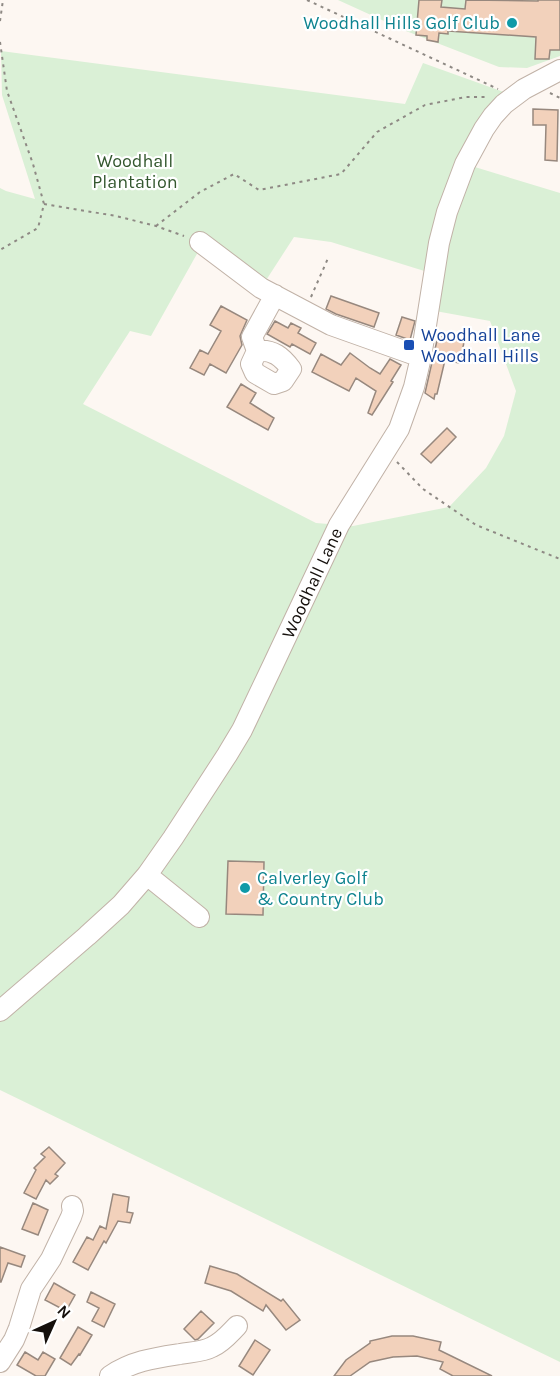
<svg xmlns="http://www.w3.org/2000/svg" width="560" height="1376" viewBox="0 0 560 1376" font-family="Karla,sans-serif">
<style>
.green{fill:#daf0d6;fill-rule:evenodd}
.building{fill:#f2d1bb;stroke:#97887e;stroke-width:1.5}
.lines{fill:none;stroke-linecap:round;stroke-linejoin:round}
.minor-casing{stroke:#c1b2a7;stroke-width:22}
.path{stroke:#8e8984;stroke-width:2;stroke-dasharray:3 4.5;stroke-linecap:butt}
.minor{stroke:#fff;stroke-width:20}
.culture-dot{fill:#0f9aa8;stroke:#fff;stroke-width:2}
.transit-dot{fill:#1a4fb4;stroke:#fff;stroke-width:2}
.labels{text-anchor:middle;stroke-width:4.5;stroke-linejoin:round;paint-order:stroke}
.culture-label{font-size:18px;fill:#0d838f;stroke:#fff;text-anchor:end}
.park-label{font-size:18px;fill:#33572e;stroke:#fff}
.transit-label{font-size:18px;fill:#164399;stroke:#fff;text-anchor:start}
.street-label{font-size:18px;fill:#15100c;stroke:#fff}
</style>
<rect width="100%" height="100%" fill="#fdf7f2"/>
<path class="green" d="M338,0H560V56L527,68L499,67L406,31Z
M1,51L405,104L423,63L515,96L465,164L560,193V1362L0,1090V188L6,191L35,199L2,95ZM294,237L331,242L434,274L430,310L490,321L516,391L504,436L486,468L449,507L353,526L316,523L83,404L130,331L151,336L198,252L261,288Z"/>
<path class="building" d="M419,0H442L441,7L465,9L466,0L538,1V0H560V50H550L549,59H535L536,37L448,31V34L439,33L438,42L427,40V36L416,35Z
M533,109L558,110L557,161L545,160L546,125H533Z
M331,296L379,313L374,327L336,314L326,309Z
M221,306L247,320L240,336L242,345L226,373L210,364L204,375L190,368L200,350L208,354L221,331L210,325Z
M402,317L415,321L410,340L396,335Z
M275,321L288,328L291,323L301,328L298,333L316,343L310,354L292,344L290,347L267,334Z
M438,336L464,342L460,363L445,360L437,394H435L434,399L425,393Z
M350,353L370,368L380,374L390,359L401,365L391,381L393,382L372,415L368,413L376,391L356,378L349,391L312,372L321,354L341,365Z
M241,384L256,393L250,403L274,418L268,430L227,407Z
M447,428L456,437L431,463L421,454Z
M228,861L264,862L263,915L226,914Z
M49,1147L65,1163L55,1174L58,1176L50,1184L46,1180L36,1199L24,1193L36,1170L34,1168L45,1157L41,1154Z
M113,1194L129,1197L127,1212L133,1213L130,1223L118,1221L106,1243L104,1241L88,1270L73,1262L87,1237L93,1240L100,1226L106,1229Z
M33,1203L48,1210L38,1235L22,1229Z
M0,1247L25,1256L21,1267L8,1263L1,1282H0Z
M210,1266L237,1274L281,1301L283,1299L300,1320L286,1330L266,1305L263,1311L231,1291L205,1283Z
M54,1283L75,1295L66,1311L45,1300Z
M91,1292L115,1304L104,1327L92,1321L99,1308L87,1302Z
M201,1311L214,1323L198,1339L195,1340L184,1329Z
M78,1327L92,1335L80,1355L79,1354L71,1365L60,1358Z
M392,1336H413L441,1342L439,1350L492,1376H453L440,1369L443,1362L417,1356L393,1357L370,1362L350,1376H334L346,1360L370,1343V1341Z
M255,1340L270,1350L253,1375L239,1366Z
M25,1352L38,1360L43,1352L55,1359L45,1376H36L17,1365Z"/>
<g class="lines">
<defs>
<path id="minor" d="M200,242L261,288L331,325L421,357
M257,351C273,349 282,357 291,369L283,381L274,384L255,373L251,364L257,351L252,337L275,295
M147,875L199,917
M0,1011L87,936L121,905L147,875L173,838L227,755L242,730L272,667L339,525L399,429L414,387L421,357L439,243L447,212L465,164L484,129L493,116L504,104L524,89L560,70
M0,1362L14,1340L19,1328L31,1289L51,1259L71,1217L73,1211L72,1206
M110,1376C132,1361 154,1358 180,1354C191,1352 203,1352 212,1347C223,1342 229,1334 237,1326"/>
</defs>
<use href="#minor" class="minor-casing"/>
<path class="path" d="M307,0L498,89
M0,21L3,0
M0,42L7,91L33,164L44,204L38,228L0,250
M550,93L560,98
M44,204L116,216L156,226L184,236
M156,226L200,192L234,174L259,190L341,174L377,132L425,105L466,97H487
M311,297L329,256
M397,462L423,489L476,525L560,559"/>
<use href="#minor" class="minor"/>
</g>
<g class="culture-dot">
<circle cx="512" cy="23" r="6"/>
<circle cx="245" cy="888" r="6"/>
</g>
<rect class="transit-dot" x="403" y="339" width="12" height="12" rx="3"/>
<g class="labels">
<g class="culture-label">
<text x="500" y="29">Woodhall Hills Golf Club</text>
<text x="257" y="884" text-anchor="start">Calverley Golf<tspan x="257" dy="21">&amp; Country Club</tspan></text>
</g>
<g class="park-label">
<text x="135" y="167">Woodhall<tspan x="135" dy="21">Plantation</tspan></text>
</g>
<g class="transit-label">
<text x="421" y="341">Woodhall Lane<tspan x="421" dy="21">Woodhall Hills</tspan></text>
</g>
<g class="street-label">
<text transform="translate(312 583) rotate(-65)" y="6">Woodhall Lane</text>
</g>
</g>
<g transform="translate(54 1322) rotate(45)" stroke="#ffffff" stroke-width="4.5" paint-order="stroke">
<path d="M0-4.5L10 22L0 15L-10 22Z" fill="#15100c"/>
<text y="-9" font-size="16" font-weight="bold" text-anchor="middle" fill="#15100c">N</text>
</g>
</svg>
